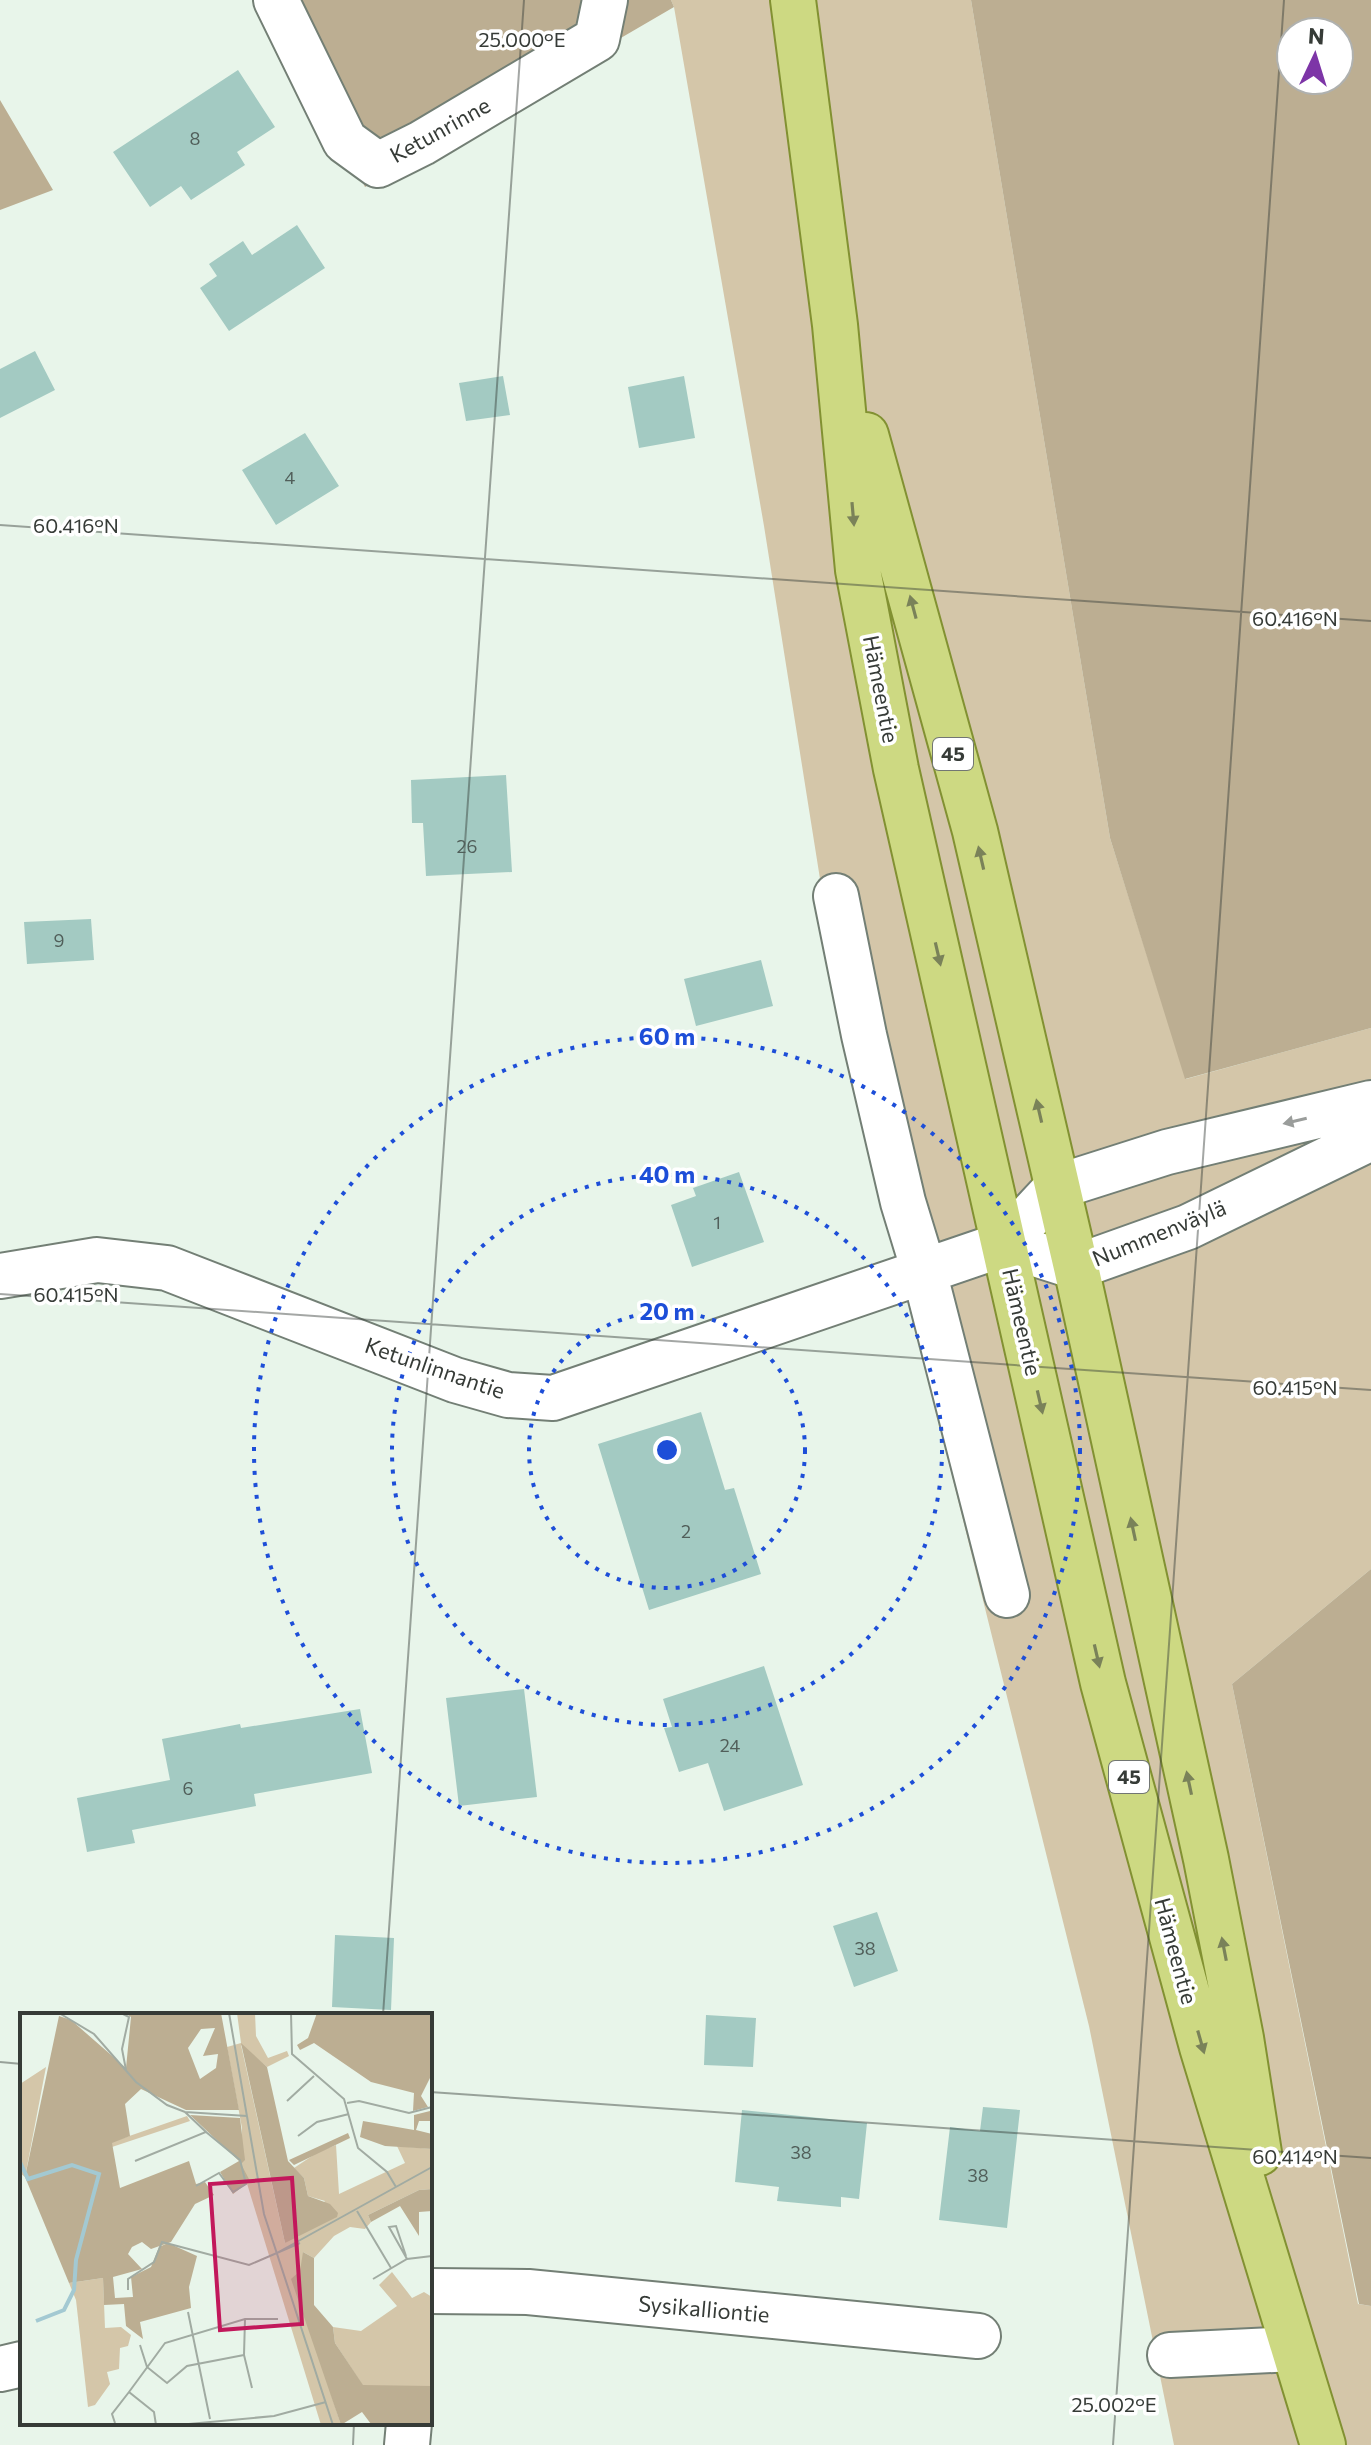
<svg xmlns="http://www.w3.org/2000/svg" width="1371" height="2445" viewBox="0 0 1371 2445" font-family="Commissioner,sans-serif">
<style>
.green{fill:#d4c6a9}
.forest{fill:#bcae92;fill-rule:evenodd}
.building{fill:#a3cac2}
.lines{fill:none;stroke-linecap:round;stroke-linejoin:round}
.minor-casing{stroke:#737f75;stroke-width:48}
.major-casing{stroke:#829132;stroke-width:48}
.minor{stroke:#fff;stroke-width:44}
.major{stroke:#cdd982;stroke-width:44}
.oneway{fill:#7a8259}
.oneway2{fill:#9a9d9b}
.ticks{fill:none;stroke:#363b37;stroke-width:2;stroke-opacity:0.45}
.ring{fill:none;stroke:#1d4ed8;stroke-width:4;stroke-dasharray:4 8}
.labels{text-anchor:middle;stroke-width:7;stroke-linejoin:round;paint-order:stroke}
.number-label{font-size:18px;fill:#515f5a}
.shield{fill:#fff;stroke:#727673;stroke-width:2}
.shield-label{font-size:20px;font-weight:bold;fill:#363b37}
.street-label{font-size:22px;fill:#363b37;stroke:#fff}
.inset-river{fill:none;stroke:#a3c9d2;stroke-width:4}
.inset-road{fill:none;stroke:#a1aba2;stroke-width:2}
.view{fill:#c2185b;fill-opacity:0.15;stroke:#c2185b;stroke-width:4}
.inset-edge{fill:none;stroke:#363b37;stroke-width:4}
.ticks-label{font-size:20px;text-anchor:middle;fill:#363b37;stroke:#fff;stroke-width:7;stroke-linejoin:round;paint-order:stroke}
.centre{fill:#1d4ed8;stroke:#fff;stroke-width:4}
.ring-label{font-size:24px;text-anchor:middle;font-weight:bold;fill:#1d4ed8;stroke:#fff;stroke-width:7;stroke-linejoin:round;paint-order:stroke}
</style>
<rect width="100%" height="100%" fill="#e8f5ea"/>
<path class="green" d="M671,0H971L1110,838L1186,1079L1371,1028V1569L1232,1684L1358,2304L1371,2306V2445H1174L1089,2026L907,1295L824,904L764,526L674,7Z"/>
<path class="forest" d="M278,0H671L674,7L365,187Z
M971,0H1371V1028L1185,1079L1110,838ZM1339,32V80H1291V32Z
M0,100L53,190L0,210Z
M1371,1569V2306L1359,2304L1232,1684Z"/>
<path class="building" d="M238,70L275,127L237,152L245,165L191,200L181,186L150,207L113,152Z
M297,225L325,268L229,331L200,288L217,276L209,264L243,241L252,255Z
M35,351L55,390L0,418V369Z
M503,376L510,415L466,421L459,383Z
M684,376L695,438L639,448L628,387Z
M305,433L339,486L276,525L242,470Z
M506,775L512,872L426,876L423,823H412L411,780Z
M91,919L94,960L27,964L24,922Z
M761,960L773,1006L696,1026L684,979Z
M739,1172L764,1242L692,1267L671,1205L696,1196L693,1188Z
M701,1412L725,1490L734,1488L761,1574L649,1610L598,1444Z
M764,1666L803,1785L724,1811L708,1763L679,1772L664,1728L672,1727L663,1699Z
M524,1689L537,1797L459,1806L446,1698Z
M360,1709L372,1773L254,1794L256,1806L132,1830L135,1843L87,1852L77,1798L170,1780L162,1739L240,1724L241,1728Z
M877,1912L898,1971L854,1987L833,1926Z
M335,1935L394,1938L391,2010L332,2007Z
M706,2015L756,2018L753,2067L704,2065Z
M983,2107L1020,2110L1007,2228L939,2220L950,2127L980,2131Z
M742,2110L867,2123L859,2199L841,2197V2207L777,2201L779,2187L735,2182Z"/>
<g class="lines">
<defs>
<path id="minor" d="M276,0L345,141L378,165L422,143L597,39L605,0
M836,896L864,1035L903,1202L924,1271L1007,1595
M1004,1244L1076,1267L1188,1227L1371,1138
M0,1276L97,1260L167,1268L455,1380L508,1395L553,1398L1004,1244L1057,1187L1167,1152L1371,1103
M430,2291L528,2292L978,2336
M1170,2355L1293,2349
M0,2369L22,2364
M407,2445L409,2423"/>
<path id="major" d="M793,0L835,325L858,570L896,769L1103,1683L1202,2047L1323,2445
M866,435L975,831L1076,1267L1206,1859L1241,2038L1259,2153"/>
</defs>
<use href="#minor" class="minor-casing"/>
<use href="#major" class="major-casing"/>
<use href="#minor" class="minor"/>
<use href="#major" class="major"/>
</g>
<defs><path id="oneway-solid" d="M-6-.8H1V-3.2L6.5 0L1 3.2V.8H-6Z" transform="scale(2)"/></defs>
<g class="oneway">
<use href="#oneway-solid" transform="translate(853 514) rotate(85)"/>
<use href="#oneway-solid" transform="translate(913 607) rotate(-105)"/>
<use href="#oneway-solid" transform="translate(981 858) rotate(-103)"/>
<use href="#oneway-solid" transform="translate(938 954) rotate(77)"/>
<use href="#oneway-solid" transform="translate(1039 1111) rotate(-103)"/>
<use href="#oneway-solid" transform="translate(1040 1402) rotate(77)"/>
<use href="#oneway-solid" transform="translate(1133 1529) rotate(-102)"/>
<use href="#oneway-solid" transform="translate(1097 1656) rotate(77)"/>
<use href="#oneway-solid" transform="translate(1189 1783) rotate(-102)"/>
<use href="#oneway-solid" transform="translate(1224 1949) rotate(-101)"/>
<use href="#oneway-solid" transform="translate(1201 2042) rotate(74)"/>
</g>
<use class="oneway2" href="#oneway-solid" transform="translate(1295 1121) rotate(167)"/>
<path class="ticks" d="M0,525L1371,621M0,1294L1371,1390M383,2015L524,0M0,2062L22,2064M430,2092L1371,2158M353,2445L354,2423M1113,2445L1284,0"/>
<g class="ring">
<circle cx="667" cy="1450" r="138"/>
<circle cx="667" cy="1450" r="275"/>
<circle cx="667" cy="1450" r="413"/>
</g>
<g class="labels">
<g class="number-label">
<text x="195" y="145">8</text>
<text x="290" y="484">4</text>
<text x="467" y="853">26</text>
<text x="59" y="947">9</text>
<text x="717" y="1229">1</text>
<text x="686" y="1538">2</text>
<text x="730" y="1752">24</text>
<text x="188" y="1795">6</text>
<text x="865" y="1955">38</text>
<text x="801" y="2159">38</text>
<text x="978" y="2182">38</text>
</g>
<g class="shield">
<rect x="933" y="738" width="40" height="32" rx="6"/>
<rect x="1109" y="1761" width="40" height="32" rx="6"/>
</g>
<g class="shield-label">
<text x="953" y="761">45</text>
<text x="1129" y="1784">45</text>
</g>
<g class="street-label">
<text transform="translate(440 130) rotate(-29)" y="8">Ketunrinne</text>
<text transform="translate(881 689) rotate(79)" y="8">Hämeentie</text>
<text transform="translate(1159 1233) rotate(-22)" y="8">Nummenväylä</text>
<text transform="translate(1022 1322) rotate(77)" y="8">Hämeentie</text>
<text transform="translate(435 1368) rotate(19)" y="8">Ketunlinnantie</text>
<text transform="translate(1176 1951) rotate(75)" y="8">Hämeentie</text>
<text transform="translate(704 2309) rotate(5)" y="8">Sysikalliontie</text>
</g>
</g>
<g transform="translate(20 2013)">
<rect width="412" height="412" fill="#e8f5ea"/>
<path d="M217,0H235L236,23L248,45L267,38L269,43L247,54L221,32L265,230L305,188L288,183L284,165L274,155L298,139L316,132L319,181L385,150L377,133L412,136V176L399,177L348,202L351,209L345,216L330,214L314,223L294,245L283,239L286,303L321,412H301L221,151L222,115L207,34L221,30ZM26,54L5,164L0,160V71ZM167,103L170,108L92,134V129ZM372,259L392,285L404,279L412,284V373H343L315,330L313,314L341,318L377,293L359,272ZM83,265L85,315L101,314L111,322L108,333L100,335L99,356L87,359L90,371L75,392L68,394L56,287L49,270Z" fill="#d4c6a9"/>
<path d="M105,0H201L219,97H166L121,76L105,91L110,123L92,130L100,175L169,148L176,171L185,169L194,182L175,191L151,229L131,236L122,229L112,234L108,241L122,256L93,264L95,285L113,284L111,264L131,254L139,234L148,230L177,243L169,274L171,295L120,309L123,326L106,313L104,291L84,292L83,265L49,270L5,164L39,3L51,7L106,55L111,4ZM195,15L183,43L198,41L196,55L180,66L168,35L181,16ZM297,0H412V61L401,83L408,94L393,98L394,80L351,69L294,30L280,37L277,32L288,25ZM221,30L247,54L268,148L284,165L288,183L310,191L318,200L317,204L265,230ZM410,98L412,108H399L396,117L412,121V136L365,133L340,124L343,108L394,117V102ZM170,102L220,105L225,147L221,151L230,168L213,181L200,159L219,148ZM328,120L330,125L274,152L269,147ZM412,176V198L399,199V223L380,193L351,209L348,202L399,177ZM283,239L294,245V292L313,314L315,330L343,372L412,373V410L351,411L342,399L321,412L271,266L280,258Z" fill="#bcae92" fill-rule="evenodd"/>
<path class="inset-river" d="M0,149L8,166L52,152L79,161L56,247L54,277L44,297L16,308"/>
<path class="inset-road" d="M39,0L74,21L116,69L147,92L165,99L227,103M101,0L109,4L102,36L106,57M209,0L244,201L313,412M271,0L272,41L324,86L338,135L367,159L376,174M267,88L294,63M327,90L339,88L389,100L412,94M278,123L297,109L329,101M115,148L186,119L165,99M176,173L199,160L213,179L226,171L220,147L186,119M337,198L371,255M255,241L412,154M386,243L376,213L369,214L387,246M353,266L387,246L412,243M108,277V266L134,249L142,229L229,252L280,230M168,299L190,406M225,306L224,342L232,375M120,332L127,354L147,370L167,353L224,342M95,410L92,401L109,379M136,412L134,399L109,379L145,330L225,306H258M158,412L254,403L306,389"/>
<path class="view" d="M272,165L282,311L200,317L190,171Z"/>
<rect width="412" height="412" class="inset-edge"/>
</g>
<g class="ticks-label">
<text x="522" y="47">25.000°E</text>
<text x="76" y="533">60.416°N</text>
<text x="1295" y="626">60.416°N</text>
<text x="76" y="1302">60.415°N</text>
<text x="1295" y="1395">60.415°N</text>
<text x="1295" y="2164">60.414°N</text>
<text x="1114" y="2412">25.002°E</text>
</g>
<circle cx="667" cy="1450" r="12" class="centre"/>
<g class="ring-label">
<text x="667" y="1045">60 m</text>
<text x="667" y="1183">40 m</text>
<text x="667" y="1320">20 m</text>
</g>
<g transform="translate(1315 56) rotate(4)"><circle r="38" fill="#ffffff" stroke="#afb1af" stroke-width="2"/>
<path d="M0-6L14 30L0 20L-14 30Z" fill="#7d35a7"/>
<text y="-12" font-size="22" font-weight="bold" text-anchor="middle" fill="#363b37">N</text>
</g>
</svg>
